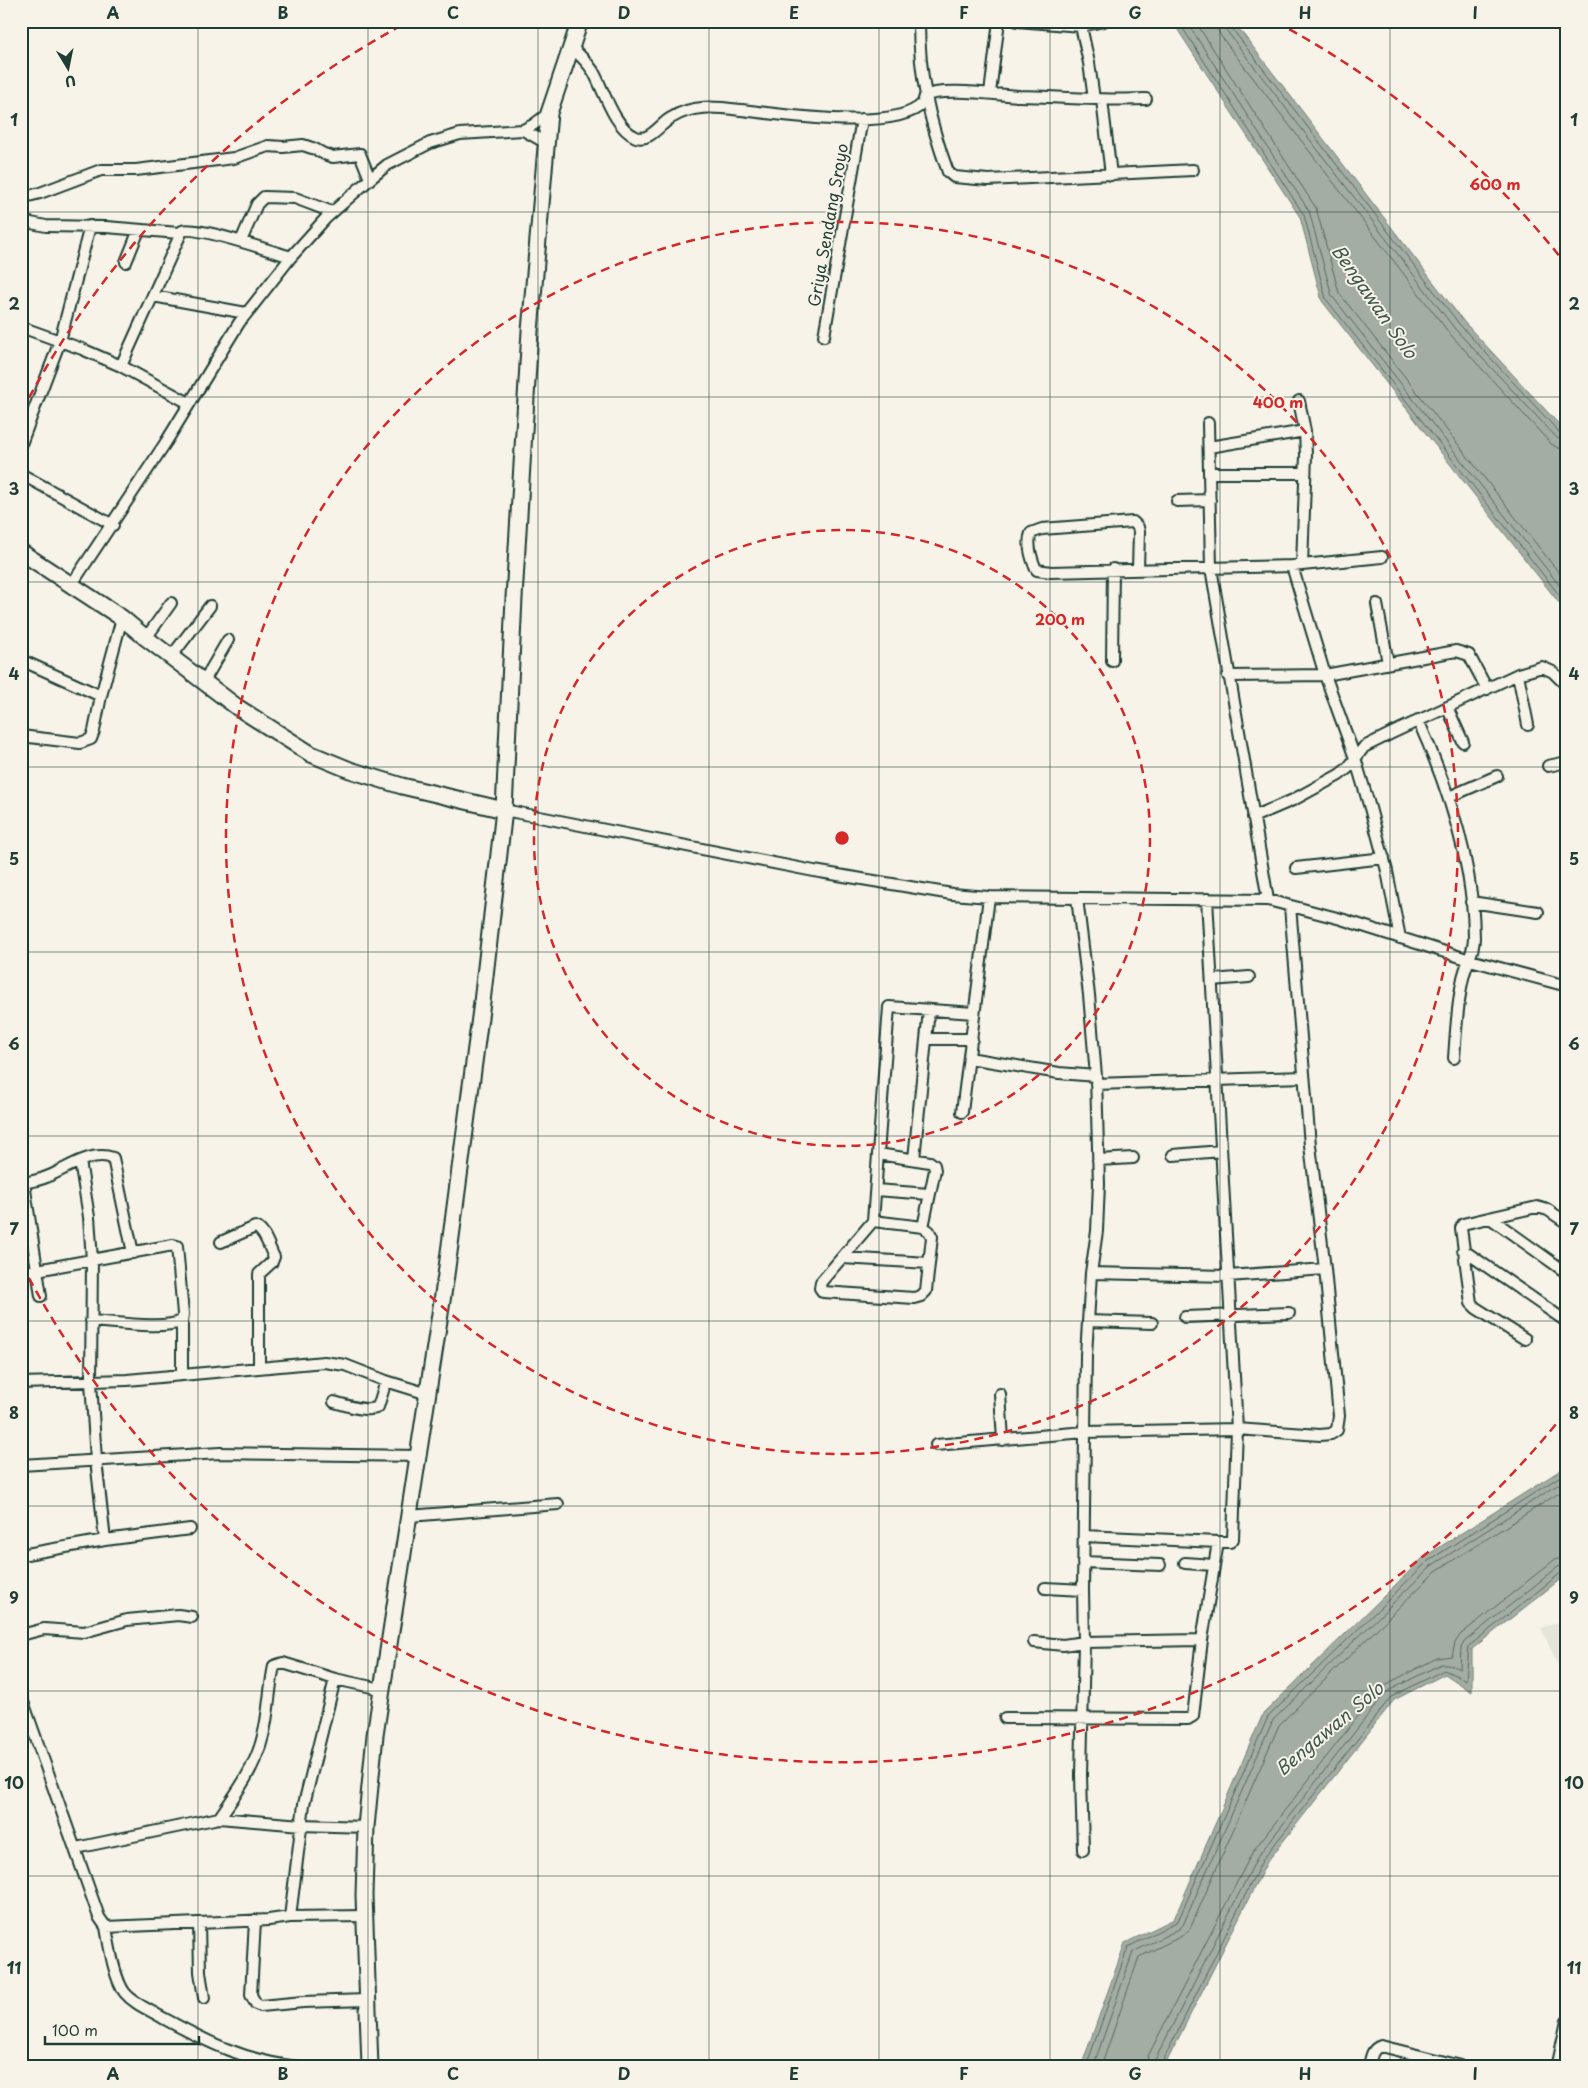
<svg xmlns="http://www.w3.org/2000/svg" width="1588" height="2088" viewBox="0 0 1588 2088" font-family="'Playpen Sans',sans-serif">
<style>
.built{fill:#e5e4d9}
.water{fill:#a4ada3;stroke:#6f8077}
.lines{fill:none;stroke-linecap:round;stroke-linejoin:round}
.shore{stroke:#546a60;stroke-width:1}
.street-casing{stroke:#1f3d34;stroke-width:14}
.secondary-casing{stroke:#1f3d34;stroke-width:19}
.street{stroke:#f7f3e8;stroke-width:10}
.secondary{stroke:#f7f3e8;stroke-width:15}
.grid{fill:none;stroke:#1f3d34;stroke-width:1;stroke-opacity:0.55}
.ring{fill:none;stroke:#d62828;stroke-width:2.5;stroke-dasharray:9 6}
.labels{text-anchor:middle;stroke-width:4;stroke-linejoin:round;paint-order:stroke}
.street-label{font-size:16px;fill:#1f3d34;stroke:#f7f3e8}
.water-label{font-size:18px;font-style:italic;fill:#405950;stroke:#f7f3e8}
.centre{fill:#d62828;stroke:#f7f3e8;stroke-width:2.5}
.ring-label{font-size:15px;text-anchor:middle;font-weight:bold;fill:#d62828;stroke:#f7f3e8;stroke-width:4;stroke-linejoin:round;paint-order:stroke}
.neatline{fill:none;stroke:#1f3d34;stroke-width:2}
.grid-label{font-size:16px;text-anchor:middle;font-weight:bold;fill:#1f3d34}
</style>
<rect width="100%" height="100%" fill="#f7f3e8"/>
<filter id="ink" filterUnits="userSpaceOnUse"><feTurbulence type="fractalNoise" baseFrequency=".02" numOctaves="2"/><feDisplacementMap in="SourceGraphic" scale="10" xChannelSelector="R" yChannelSelector="G"/><feConvolveMatrix kernelMatrix="1 2 1 2 8 2 1 2 1" color-interpolation-filters="sRGB"/></filter>
<g filter="url(#ink)">
<path class="built" d="M1567,1617V1685L1541,1628L1562,1621Z"/>
<path class="water" d="M1172,21H1233L1464,322L1567,433V613L1322,301L1300,217Z
M1567,1466V1574L1472,1649V1692L1445,1674L1394,1700L1267,1862L1164,2067H1081L1125,1943L1174,1919L1263,1714L1424,1557Z"/>
<g class="lines">
<path class="shore" d="M1178,21L1304,215L1326,299L1567,605
M1186,21L1309,211L1332,296L1567,595
M1195,21L1316,208L1339,293L1567,583
M1215,21L1220,35L1450,334L1551,444L1558,448L1567,449
M1223,21L1226,30L1455,329L1557,438L1567,442
M1229,21L1230,26L1460,325L1561,434L1567,436
M1086,2067L1128,1947L1178,1921L1268,1717L1428,1561L1567,1472
M1093,2067L1133,1952L1179,1929L1183,1925L1273,1720L1431,1566L1567,1479
M1101,2067L1139,1957L1182,1936L1190,1929L1279,1725L1436,1571L1567,1488
M1146,2067L1148,2056L1253,1851L1381,1687L1437,1658L1452,1656L1455,1643L1460,1635L1554,1560L1567,1557
M1154,2067L1155,2060L1258,1856L1386,1692L1441,1664H1448L1460,1669L1461,1648L1464,1642L1558,1567L1567,1564
M1160,2067L1263,1859L1391,1697L1444,1670L1466,1680L1469,1646L1562,1572L1567,1571"/>
<defs>
<path id="street" d="M919,21C919,76 929,120 948,172L954,177L988,180L1193,170
M1017,21L1081,26L1104,21
M1081,26L1089,63L1094,99
M572,48C580,55 587,62 593,71C604,90 614,128 636,137C650,142 660,124 671,118C692,104 716,107 741,110C779,114 897,133 923,103L925,96
M990,93L999,21
M925,96C941,87 998,95 1019,96C1062,97 1104,101 1146,99
M1102,100L1111,175
M523,130L546,143
M21,198L40,193L101,170H136L234,158L268,146L283,147L303,145L315,149L324,154L333,157L360,154L370,179
M26,222L46,226L106,227L179,233
M241,241L257,204L264,197L295,198L332,212
M126,262L139,230
M153,296L246,313
M21,327L82,349L121,366L189,403
M824,336L862,119
M121,366L182,231C195,225 274,252 291,257
M1299,401L1305,431L1306,455L1302,565
M1208,423L1211,568L1268,900
M21,444L60,341L90,226
M1209,447L1305,431
M1209,473H1304
M21,474L113,525
M1177,501L1210,500
M1292,566L1325,675L1355,758L1370,808L1387,871L1400,938
M1138,569L1139,532L1138,527L1133,522L1042,529L1031,533C1027,543 1031,557 1035,567L1037,570L1051,572L1292,566L1382,557
M72,584L166,442L239,323L291,257L326,218L370,179L387,165L430,143L460,134L523,130L533,125L549,113
M1377,604L1388,663
M146,638L171,603
M171,657L210,606
M21,660L101,696
M1112,661L1113,569
M1518,674L1528,725
M1228,676L1325,675L1456,651L1469,655L1487,689
M204,681L228,640
M1447,707L1463,742
M1418,720C1448,787 1474,864 1474,938C1474,953 1466,964 1463,978C1457,1004 1456,1032 1454,1058
M21,736L80,743L91,739L94,731L101,696L122,618
M1548,766L1567,762
M1449,797L1497,776
M504,810L814,871L952,894L989,897L1268,900L1341,919L1470,960L1567,986
M1253,817L1293,800L1339,775L1348,768L1364,747L1390,734L1518,674L1542,667L1553,672L1567,686
M1296,868L1384,858
M1077,898L1089,995L1096,1076L1099,1184L1097,1231L1091,1273L1086,1355L1083,1590L1084,1642L1081,1775L1083,1850
M1471,902L1538,912
M1212,980L1249,977
M926,1039H972
M969,1058L1059,1073L1096,1076
M1096,1084L1304,1077
M962,1112L989,897
M878,1154L930,1162L934,1165L935,1170L923,1227
M1173,1155L1221,1151
M914,1159L929,1010
M1098,1160L1133,1158
M80,1161L89,1217L92,1260L91,1382L96,1460L105,1540
M21,1183C30,1182 40,1180 49,1176C68,1168 91,1150 113,1158L133,1253
M24,1183L41,1296
M876,1190L929,1194
M1490,1218L1567,1273
M873,1221L923,1227L929,1231L932,1237L926,1291L921,1296L914,1298L823,1292L820,1288L821,1282L873,1221L889,1007L974,1013
M221,1242L255,1227C265,1230 269,1248 274,1257L272,1262L259,1274V1368
M1463,1250L1567,1322
M842,1258L929,1263
M21,1273L173,1245L177,1246L183,1314L182,1321C165,1330 112,1322 91,1321
M1091,1273L1228,1276L1325,1269
M1185,1317L1289,1313
M182,1321V1374
M1088,1321L1152,1323
M1525,1339L1476,1308L1471,1303L1461,1228L1463,1224L1467,1223L1537,1207L1548,1210L1567,1223
M21,1383L127,1380L324,1362L345,1365L386,1381L428,1394
M1000,1394L1003,1440
M334,1402C346,1405 367,1413 378,1407L386,1381
M936,1445L1085,1432L1237,1429L1320,1435L1331,1434L1337,1430L1339,1416L1325,1269L1310,1145L1290,906
M21,1465L220,1453L419,1456
M409,1516L558,1504
M1084,1536L1218,1542H1230L1233,1539L1237,1429L1207,899
M21,1555L105,1540L190,1529
M1083,1562L1160,1565
M1185,1563L1214,1565
M1045,1588L1083,1590
M21,1635L44,1629L84,1632L127,1620L178,1615L192,1617
M1034,1642L1063,1645L1084,1642L1202,1640
M21,1696L99,1917L106,1927L269,1920L290,1917L364,1916
M1005,1718L1188,1719L1193,1716L1202,1640L1218,1542
M219,1818C237,1793 256,1766 263,1736C269,1713 269,1689 274,1666L283,1663L335,1679L381,1689
M76,1848L219,1818L301,1825L366,1827
M290,1917L304,1804L335,1679
M255,1920L251,1995L256,2004L261,2006L303,2002L367,2000
M199,1923L200,1972L204,1998
M106,1927C109,1944 114,1979 125,1993C134,2004 150,2010 163,2018C209,2043 245,2061 298,2067
M1369,2067C1371,2058 1371,2049 1381,2046L1465,2067
M1557,2067L1567,2021"/>
<path id="secondary" d="M21,552L122,618L146,638L237,707L311,754L350,770L402,786L504,810
M370,2067L364,1895L366,1827L375,1735L446,1275L482,1002L504,810L514,598L530,331L549,113L580,21"/>
</defs>
<use href="#street" class="street-casing"/>
<use href="#secondary" class="secondary-casing"/>
<use href="#street" class="street"/>
<use href="#secondary" class="secondary"/>
</g>
</g>
<path class="grid" d="M198,21V2067M368,21V2067M538,21V2067M709,21V2067M879,21V2067M1050,21V2067M1220,21V2067M1390,21V2067M21,212H1567M21,397H1567M21,582H1567M21,767H1567M21,952H1567M21,1136H1567M21,1321H1567M21,1506H1567M21,1691H1567M21,1876H1567"/>
<g class="ring">
<circle cx="842" cy="838" r="308"/>
<circle cx="842" cy="838" r="616"/>
<path d="M1565 1413A924 924 0 0 1 22 1265M22 411A924 924 0 0 1 408 22M1276 22A924 924 0 0 1 1565 263"/>
</g>
<g class="labels">
<g class="street-label">
<text transform="translate(828 225) rotate(-80)" y="6">Griya Sendang Sroyo</text>
</g>
<g class="water-label">
<text transform="translate(1374 302) rotate(55)" y="6">Bengawan Solo</text>
<text transform="translate(1330 1729) rotate(-40)" y="6">Bengawan Solo</text>
</g>
</g>
<circle cx="842" cy="838" r="8" class="centre"/>
<g class="ring-label">
<text x="1495" y="190">600 m</text>
<text x="1278" y="408">400 m</text>
<text x="1060" y="625">200 m</text>
</g>
<rect width="1588" height="2088" fill="none" stroke="#f7f3e8" stroke-width="55"/>
<g transform="translate(68 68) rotate(170)" stroke="#f7f3e8" stroke-width="4" paint-order="stroke">
<path d="M0-4L9 19L0 12L-9 19Z" fill="#1f3d34"/>
<text y="-8" font-size="14" font-weight="bold" text-anchor="middle" fill="#1f3d34">U</text>
</g>
<path d="M45 2036v8h154v-8" fill="none" stroke="#1f3d34" stroke-width="2.5"/>
<text x="52" y="2036" font-size="15" fill="#1f3d34" stroke="#f7f3e8" stroke-width="4" paint-order="stroke">100 m</text>
<rect x="28" y="28" width="1532" height="2032" class="neatline"/>
<g class="grid-label">
<text x="113" y="19">A</text>
<text x="283" y="19">B</text>
<text x="453" y="19">C</text>
<text x="624" y="19">D</text>
<text x="794" y="19">E</text>
<text x="964" y="19">F</text>
<text x="1135" y="19">G</text>
<text x="1305" y="19">H</text>
<text x="1475" y="19">I</text>
<text x="14" y="126">1</text>
<text x="1574" y="126">1</text>
<text x="14" y="310">2</text>
<text x="1574" y="310">2</text>
<text x="14" y="495">3</text>
<text x="1574" y="495">3</text>
<text x="14" y="680">4</text>
<text x="1574" y="680">4</text>
<text x="14" y="865">5</text>
<text x="1574" y="865">5</text>
<text x="14" y="1050">6</text>
<text x="1574" y="1050">6</text>
<text x="14" y="1235">7</text>
<text x="1574" y="1235">7</text>
<text x="14" y="1419">8</text>
<text x="1574" y="1419">8</text>
<text x="14" y="1604">9</text>
<text x="1574" y="1604">9</text>
<text x="14" y="1789">10</text>
<text x="1574" y="1789">10</text>
<text x="14" y="1974">11</text>
<text x="1574" y="1974">11</text>
<text x="113" y="2080">A</text>
<text x="283" y="2080">B</text>
<text x="453" y="2080">C</text>
<text x="624" y="2080">D</text>
<text x="794" y="2080">E</text>
<text x="964" y="2080">F</text>
<text x="1135" y="2080">G</text>
<text x="1305" y="2080">H</text>
<text x="1475" y="2080">I</text>
</g>
</svg>
